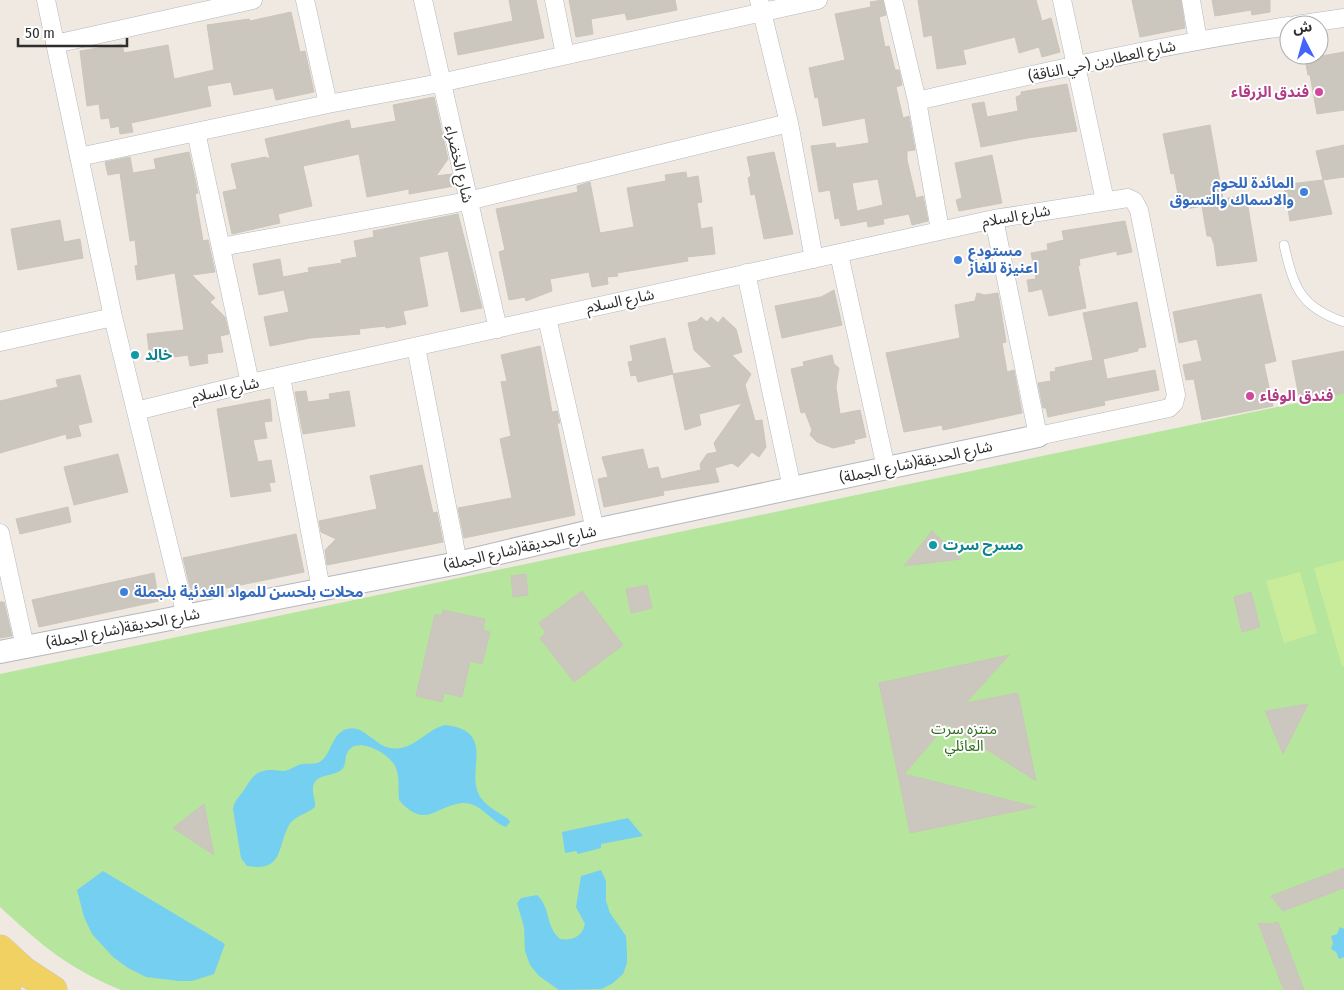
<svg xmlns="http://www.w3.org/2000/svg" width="1344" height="990" viewBox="0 0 1344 990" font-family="'Fira Sans Condensed','Noto Sans Arabic',sans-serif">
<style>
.green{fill:#b6e59e}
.pitch{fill:#c9ec9a}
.water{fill:#75cff0}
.building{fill:#cbc7bf;stroke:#cbc5ba;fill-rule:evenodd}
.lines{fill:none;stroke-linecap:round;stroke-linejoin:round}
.service-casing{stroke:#b4b7c1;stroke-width:10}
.minor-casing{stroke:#b4b7c1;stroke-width:19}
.tertiary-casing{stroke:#b4b7c1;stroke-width:24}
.primary-casing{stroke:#c9c9c9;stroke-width:29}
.service{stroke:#fff;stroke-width:9}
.minor{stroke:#fff;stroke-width:18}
.tertiary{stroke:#fff;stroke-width:22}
.primary{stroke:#f2d163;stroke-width:28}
.hotel-dot{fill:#d1479c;stroke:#fff;stroke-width:2}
.shop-dot{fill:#3f7fe0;stroke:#fff;stroke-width:2}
.culture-dot{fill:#0f9aa8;stroke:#fff;stroke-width:2}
.labels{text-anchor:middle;stroke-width:4;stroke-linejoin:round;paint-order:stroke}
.street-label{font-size:15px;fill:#2e2e2e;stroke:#fff}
.hotel-label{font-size:15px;font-weight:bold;fill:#b23c85;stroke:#fff;text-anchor:end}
.shop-label{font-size:15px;font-weight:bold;fill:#366cbe;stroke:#fff;text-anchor:start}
.culture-label{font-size:15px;font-weight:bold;fill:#0d838f;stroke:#fff;text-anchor:start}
.park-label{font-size:15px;fill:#2c6e1b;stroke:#fff}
</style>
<rect width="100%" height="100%" fill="#efe9e1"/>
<path class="green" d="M1344,393V990H121C69,969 41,945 0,907V674Z"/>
<path class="pitch" d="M1344,560V666H1342L1314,568Z
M1300,572L1317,633L1284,643L1266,581Z"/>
<path class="water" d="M445,725C499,731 463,773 481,798C487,807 500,813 508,819L510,822L506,827C491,822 481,802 462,803C436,805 426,831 399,800C398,791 400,774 395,766C389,754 360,737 349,750C344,755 347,763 343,768C336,778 314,772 313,788C312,794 316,800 315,807C307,814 294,816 289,825C277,847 284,872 247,866L241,858L233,809C234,802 237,799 242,793C251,780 254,769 273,770C277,770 280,771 284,771C291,770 296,765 302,764C308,763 316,765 321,761C332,753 331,734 347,729C363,724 374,745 390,748C413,752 425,730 445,725Z
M628,818L643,836L601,844V848L578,854L576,851L565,853L562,832Z
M601,870L606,881V901L610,913L626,936L627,953V963L623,974L613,983L602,989L559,990L539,976L530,965L525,951L524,927L517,903L521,898L537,895C551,908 545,926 560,939C572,941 582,937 585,924L576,907L581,876Z
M103,871L225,944L214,974L192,981H179L146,977L128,968L113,957L92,934L84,917L77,890Z
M1340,927L1344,929V957L1339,959L1336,952L1331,949L1333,943L1331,936L1337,934Z"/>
<path class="building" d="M509,0H536L544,38L458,55L454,33L513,21Z
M569,0H675L677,10L627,20L625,13L591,19L593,34L576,37Z
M883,0L886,15L879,17L885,47L889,46L895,70H899L902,85L896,87L903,118L909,116L915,150L907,151V160L916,198L923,196L928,221L912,225L909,214L883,219L884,224L868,227L867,221L841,226L839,218L835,219L830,190L819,192L811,146L835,143L836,148L869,143L865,118L823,126L818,97L815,98L809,68L845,60L835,14L871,7L870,2ZM878,179L883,205L857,211L852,183Z
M918,0H1036L1042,21L1051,18L1060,52L1042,57L1039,47L1019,53L1015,37L963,50L966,64L937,69L932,35L924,37Z
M1132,0H1181L1185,28L1140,37Z
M1212,0H1270V12L1252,15L1251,10L1215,16Z
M291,12L300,52L305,51L314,92L276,100L273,88L234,95L231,82L207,86L211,106L131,123L133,132L120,134L119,126L111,128L109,118L101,119L99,104L87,106L80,51L122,44L124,53L168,45L174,79L214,70L207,25L249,19L250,21Z
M1344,52V110L1317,114L1310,75H1308L1305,59Z
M1067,84L1077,131L1028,138L981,147L972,104L984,102L987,117L1018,111L1016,97L1021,95V92Z
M434,97L448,159L436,176L452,174L454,186L409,194V189L367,197L359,154L303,166L312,206L278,214L280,223L232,234L223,192L237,189L231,164L265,157L270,159L265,139L349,120L351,129L396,121L393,105Z
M1210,125L1223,199L1246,195L1257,261L1217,266L1214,244L1211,236H1207L1202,206L1181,210L1174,173L1171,174L1163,134Z
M1344,145V177L1323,180L1332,214L1290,221L1285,190L1292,189L1290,184L1323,180L1316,151Z
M189,152L198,193L195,194L203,241L208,240L215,272L192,275L215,298L210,302L225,317L229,334L220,336L223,352L207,354L208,363L190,366L188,355L166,358L165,361L156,362L149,350L147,334L184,330L175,273L137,280L135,266L138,265L135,240L130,241L120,173L108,175L105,162L130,157L133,173L156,169L154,159Z
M774,152L793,234L764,239L755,194L751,195L748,178L751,176L747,157Z
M992,155L1002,203L959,211L956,200L962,198L955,163Z
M686,172L687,178L698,176L702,202L697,203L701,229L712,227L715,254L687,257L688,261L617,273L618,276L607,277L608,284L592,287L589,272L550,279L552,291L526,301L525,297L509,300L499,252L505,250L496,209L578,192L577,186L590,182L600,233L634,227L627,188L666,181L665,175Z
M458,214L482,308L461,312L448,251L419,257L428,306L403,311L406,324L386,328L385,326L359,329L360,334L310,338L270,346L264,317L289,312L284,290L259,295L253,264L280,259L283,277L309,272L308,268L342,263L341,260L357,257L354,241L374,237L373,231Z
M60,220L64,242L80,239L83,258L18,270L11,229Z
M1125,221L1132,252L1117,255V251L1079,259L1080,265L1078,266L1086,308L1049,316L1042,289L1029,292L1027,280L1036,279L1031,253L1048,250L1047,244L1064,240L1062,231Z
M834,290L842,325L782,338L775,306L821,297Z
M977,293L985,295L998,293L1006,342L1002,343L1007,372L1014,370L1022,413L943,430L942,425L904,432L886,353L960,338L955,305L975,301Z
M1261,294L1276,361L1264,364L1273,406L1202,420L1194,379L1186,380L1183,365L1202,361L1197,339L1179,343L1173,312Z
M1137,302L1146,347L1138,348V351L1103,359L1107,379L1155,370L1159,390L1104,401L1105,405L1048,417L1046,408H1043L1038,383L1051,381L1050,372L1056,371L1055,368L1093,360L1083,313Z
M701,317L707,322L711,317L718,323L723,317L736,329L742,352L732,355L751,374L745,385L755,421L762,420L766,447L759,457L752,452L738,467L732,463L715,468L719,482L663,491L664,495L604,507L598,479L608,477L602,457L643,449L648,469L658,467L661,479L701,470L700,464L707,454L717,452L714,443L742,403L699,414L701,425L685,430L673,374L712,367L694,350L688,323L697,321Z
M665,338L673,374L638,382L636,375L631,376L628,362L633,361L630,346Z
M540,346L552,412L557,411L560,423H557L575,515L464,538L458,508L512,498L500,439L511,436L501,382L507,381L501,355Z
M1344,351V393L1300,402L1292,361Z
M832,355L834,364L839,368L836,387L840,414L860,410L866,437L854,440L855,443L833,448L817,442L810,435L812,430L805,412L801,413L791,369L804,366L803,362Z
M80,375L92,422L78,425L81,436L67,439L66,434L0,453V401L58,387L56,380Z
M306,391L308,402L330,399L329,394L349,391L355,426L303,434L295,392Z
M270,399L272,421L264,422L267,438L253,440L258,462L271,460L275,482L269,483L271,491L231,497L217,409Z
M118,454L128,492L74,505L64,467Z
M422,465L433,513L437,512L443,542L327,565L325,550L336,539L321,532L319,521L377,509L370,476Z
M68,507L71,522L20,534L16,519Z
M932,531L961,559L904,566Z
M296,534L304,572L192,595L183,558Z
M154,573L159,601L39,627L32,600Z
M526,574L528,595L513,597L511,576Z
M647,585L652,608L631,613L626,589Z
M582,591L623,645L574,682L540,638L546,633L539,623Z
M1251,592L1260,627L1242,632L1234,597Z
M0,602H4L12,636L0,638Z
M443,610L485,619L483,630L490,632L482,664L470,661L462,697L444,693L442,702L416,696L435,614L442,616Z
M1009,655L966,703L1018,693L1036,781L947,724L904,774L1036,807L910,833L879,683Z
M1308,704L1283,754L1265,711Z
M204,804L214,855L173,828Z
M1344,868V888L1283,911L1271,896Z
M1278,922L1304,990H1284L1258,923L1271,924Z"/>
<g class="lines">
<defs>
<path id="service" d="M1284,245C1294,288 1300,307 1344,322"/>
<path id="minor" d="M46,0L113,317L186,616
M305,0L328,104
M423,0L498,329
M554,0L565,55
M759,0L789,123L814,259
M893,0L917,101L940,230
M1062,0L1105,201
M1191,0L1198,41
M1296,25L1344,18
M55,44L253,0
M917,101C1040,73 1164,44 1289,26
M196,132L250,383
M79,157L328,104L440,83L818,0
M221,247L468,201L789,123
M839,254L886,468
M746,273L792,488
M547,318L595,530
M0,342L113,317
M416,347L458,563
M281,377L321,589
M136,411L250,383L994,219L1128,198L1134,201L1139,210L1176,395L1174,403L1169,408L1038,436L994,219
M0,533L25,647"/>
<path id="tertiary" d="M0,652L458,563L595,530L1038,436"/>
<path id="primary" d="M0,949L24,971L53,990
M0,983L7,990"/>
</defs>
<use href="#service" class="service-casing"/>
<use href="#minor" class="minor-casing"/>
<use href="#tertiary" class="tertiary-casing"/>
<use href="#primary" class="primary-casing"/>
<use href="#service" class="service"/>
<use href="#minor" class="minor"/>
<use href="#tertiary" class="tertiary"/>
<use href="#primary" class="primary"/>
</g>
<g class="hotel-dot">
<circle cx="1319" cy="92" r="5"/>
<circle cx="1250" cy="396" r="5"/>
</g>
<g class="shop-dot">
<circle cx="1304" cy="192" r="5"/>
<circle cx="958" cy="260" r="5"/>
<circle cx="124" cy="592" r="5"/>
</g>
<g class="culture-dot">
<circle cx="135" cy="355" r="5"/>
<circle cx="933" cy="545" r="5"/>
</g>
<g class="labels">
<g class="street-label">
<text transform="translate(1102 61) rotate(-12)" y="5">شارع العطارين (حي الناقة)</text>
<text transform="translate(459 164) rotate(77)" y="5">شارع الخضراء</text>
<text transform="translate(1016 216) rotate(-10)" y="5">شارع السلام</text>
<text transform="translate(620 301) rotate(-12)" y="5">شارع السلام</text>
<text transform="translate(225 390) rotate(-13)" y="5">شارع السلام</text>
<text transform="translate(916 462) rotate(-12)" y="5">شارع الحديقة(شارع الجملة)</text>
<text transform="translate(520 548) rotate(-13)" y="5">شارع الحديقة(شارع الجملة)</text>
<text transform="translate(123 628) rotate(-11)" y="5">شارع الحديقة(شارع الجملة)</text>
</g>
<g class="hotel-label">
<text x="1309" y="97">فندق الزرقاء</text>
<text x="1260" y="401" text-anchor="start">فندق الوفاء</text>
</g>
<g class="shop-label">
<text x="1294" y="188" text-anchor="end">المائدة للحوم<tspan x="1294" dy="17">والاسماك والتسوق</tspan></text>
<text x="968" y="256">مستودع<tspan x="968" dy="17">اعنيزة للغاز</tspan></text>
<text x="134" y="597">محلات بلحسن للمواد الغدئية بلجملة</text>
</g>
<g class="culture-label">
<text x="145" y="360">خالد</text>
<text x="943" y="550">مسرح سرت</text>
</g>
<g class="park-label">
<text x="964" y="734">منتزه سرت<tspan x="964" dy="17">العائلي</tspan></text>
</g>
</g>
<g transform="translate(1304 40) rotate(354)"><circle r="24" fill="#ffffff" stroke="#ababab"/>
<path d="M0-4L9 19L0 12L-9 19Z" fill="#4264fb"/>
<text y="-8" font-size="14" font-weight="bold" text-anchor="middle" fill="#2e2e2e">ش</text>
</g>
<path d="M18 38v8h109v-8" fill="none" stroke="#2e2e2e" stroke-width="2.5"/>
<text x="25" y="38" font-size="15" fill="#2e2e2e" stroke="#ffffff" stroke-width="4" paint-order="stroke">50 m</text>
</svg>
